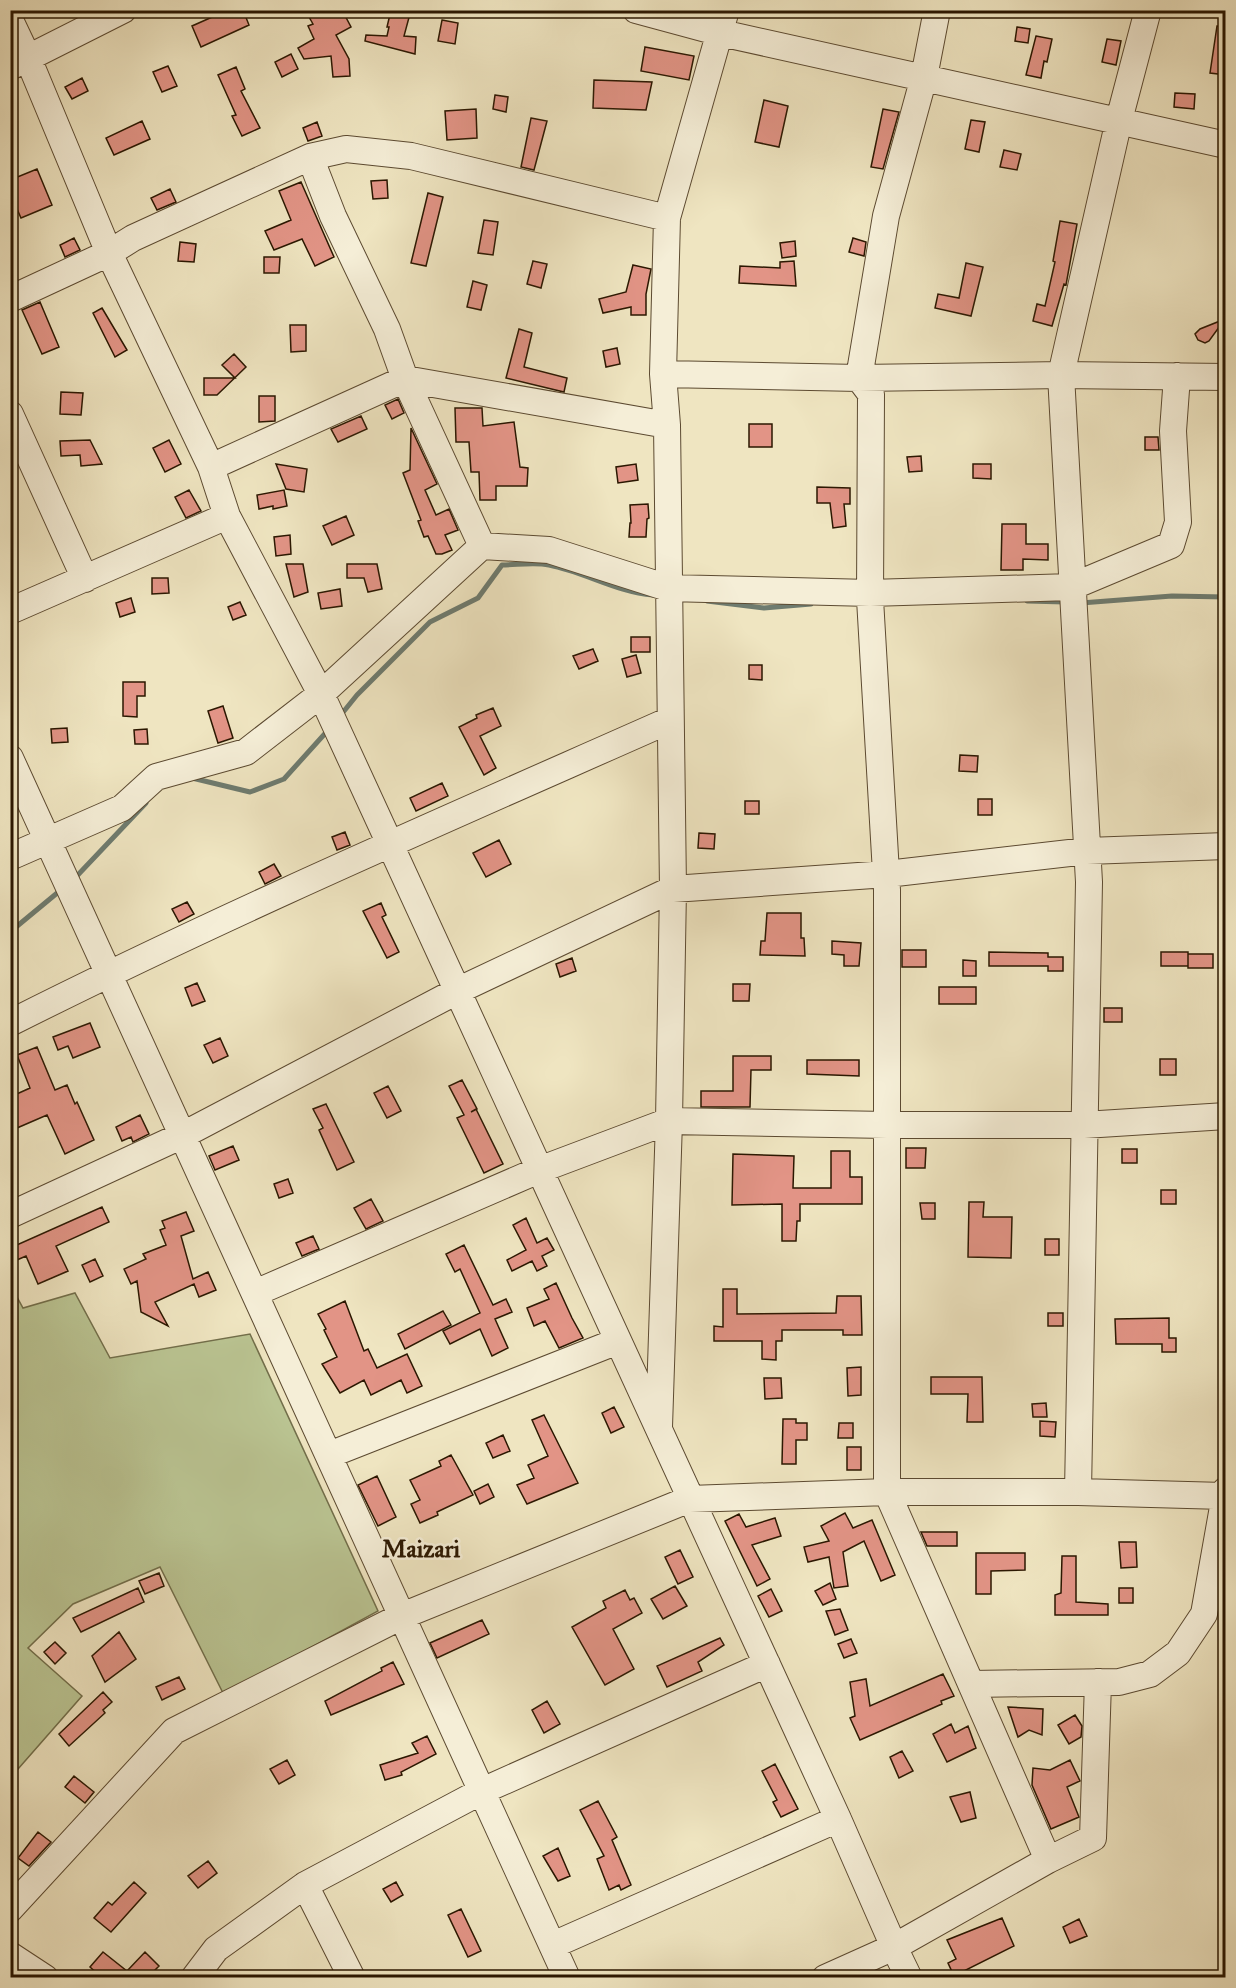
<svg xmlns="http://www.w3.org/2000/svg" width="1236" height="1988" viewBox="0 0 1236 1988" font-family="'IM FELL Great Primer',serif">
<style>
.green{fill:#bac492;stroke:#726e4a;stroke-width:1.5}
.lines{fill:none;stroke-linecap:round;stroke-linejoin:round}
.stream{stroke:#6e7b6f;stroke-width:5}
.building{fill:#e29486;stroke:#2b1701;stroke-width:1.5}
.minor-casing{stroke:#5c4a31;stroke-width:28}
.minor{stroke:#f5eed7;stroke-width:26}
.labels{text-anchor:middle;stroke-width:5;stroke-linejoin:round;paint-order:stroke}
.quarter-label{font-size:24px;font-weight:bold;fill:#2b1701;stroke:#f5eed7}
</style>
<rect width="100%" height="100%" fill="#efe5c1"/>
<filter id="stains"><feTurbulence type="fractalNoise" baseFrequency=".00333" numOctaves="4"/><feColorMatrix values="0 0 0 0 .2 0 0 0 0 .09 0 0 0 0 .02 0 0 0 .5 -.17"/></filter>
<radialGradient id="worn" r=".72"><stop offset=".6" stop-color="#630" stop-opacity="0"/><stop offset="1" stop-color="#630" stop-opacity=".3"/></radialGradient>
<path class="green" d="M10,1284L23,1308L75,1293L110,1358L250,1334L378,1611L224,1695L160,1567L73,1604L28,1648L82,1696L11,1777Z"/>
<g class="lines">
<path class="stream" d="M707,601L764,608L811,604
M1027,601L1065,602
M1081,603L1172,596L1226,597
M340,716L357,695L430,622L478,598L502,565C517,565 534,562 549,565C585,572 616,592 653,595
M192,778L250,792L284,779L330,728
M74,879L146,803
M10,932L62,889"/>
</g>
<path class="building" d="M228,10H243L249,25L201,47L192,26Z
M305,10H323L326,16L337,10H342L351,27L336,35L349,59L350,76L333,77L331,56L304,59L298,48L314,39L308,26L313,24Z
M391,10H411L404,36L416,37L415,54L365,41L366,35L387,36L389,27H387Z
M442,20L458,23L455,44L438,41Z
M1217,26L1226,27V75L1210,73Z
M1017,27L1030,29L1028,43L1015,41Z
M1036,36L1052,39L1047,62L1044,61L1041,78L1026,75Z
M1107,39L1121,41L1116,65L1102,62Z
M645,47L694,56L689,80L641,71Z
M291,54L298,69L282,77L275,62Z
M168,66L177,86L162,92L153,72Z
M236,67L245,89L241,91L260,128L242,136L232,116L236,115L218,75Z
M82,78L88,91L72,99L65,87Z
M594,80L652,82L646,110L593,108Z
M1175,93L1195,94L1194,109L1174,107Z
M495,95L508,97L506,112L493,109Z
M764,100L788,106L779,147L755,142Z
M476,109L477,138L447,140L445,111Z
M883,109L899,112L883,169L871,167Z
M531,118L547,121L534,170L521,167Z
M971,120L985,122L979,152L965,149Z
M142,121L150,139L114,155L106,138Z
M317,122L322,136L308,141L303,128Z
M1004,150L1021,154L1017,170L1000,167Z
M37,169L52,205L21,218L10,193V180Z
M387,180L388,198L373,199L371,181Z
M301,182L334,257L315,266L302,239L274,250L265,231L291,220L279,191Z
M170,189L176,202L157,210L151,198Z
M428,193L443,197L426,266L411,263Z
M484,220L498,222L493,255L478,253Z
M1060,221L1077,224L1066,285L1064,284L1052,326L1033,321L1037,304L1045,306L1055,262L1053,261Z
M74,238L80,250L65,257L60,245Z
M853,238L866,242L864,256L849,252Z
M795,241L796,256L782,258L780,243Z
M180,242L196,244L194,262L178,261Z
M264,257H280L279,273H264Z
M533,261L547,264L541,288L527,284Z
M794,261L796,286L739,283L740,266L780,268V262Z
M966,263L983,267L971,316L935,308L938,294L959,298Z
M633,265L651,269L646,294V315H631V307L603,313L599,299L626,292Z
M473,281L487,285L481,310L467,307Z
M40,302L59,347L42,354L22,310Z
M102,308L127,350L115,357L93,313Z
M1225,319L1209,341L1205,343L1198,340L1195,334L1200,329Z
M290,325H306V351L291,352Z
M519,329L532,333L524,367L567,378L564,392L506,378Z
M617,348L620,364L606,367L603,351Z
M234,354L246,367L217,395H204V378H235L222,365Z
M61,392L83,393L81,415L60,414Z
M259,396H275V421L259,422Z
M398,399L404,413L392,419L385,405Z
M455,408H482L483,426L514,422L520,467L528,468L527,486H496V500H480L479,472H471L469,442H456Z
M361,416L367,429L338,442L331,429Z
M749,424H772V447H749Z
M411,428L437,484L425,490L436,515L449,509L458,530L445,535L452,550L442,554H436L428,536L424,537L418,521L421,520L403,473L410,470Z
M1145,437H1158L1159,450H1145Z
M90,440L102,464L81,466L80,455L61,456L60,441Z
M169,440L181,464L165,472L153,448Z
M921,456L922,471L909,472L907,457Z
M276,464L307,469L304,492L286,489Z
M636,464L638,480L618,483L616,467Z
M973,464H991V479L973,478Z
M817,487L850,488V504H844L846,526L833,528L830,503H817Z
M189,490L201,511L186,518L175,497Z
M284,490L287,506L273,509V506L259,509L257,495Z
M648,504L649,518L647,519L646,537H629L630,523H631L630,505Z
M346,516L354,535L332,545L323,526Z
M1002,524H1026V544H1048V560L1023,559V570H1001Z
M290,535L291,554L276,556L274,537Z
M286,564H303L308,592L294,597Z
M347,564H377L382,589L368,592L364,578H347Z
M152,578H168L169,593L152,594Z
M340,589L342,606L321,609L318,593Z
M131,598L135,612L120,617L116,603Z
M240,602L246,615L233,620L228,607Z
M631,637H650V652H631Z
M593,649L598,661L579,669L573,656Z
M636,655L641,673L627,677L622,659Z
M749,665H762V680L749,679Z
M123,682H145V696H137V717L123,716Z
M223,706L233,738L218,743L208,711Z
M493,708L501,726L480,736L496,768L484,775L459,727L477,718L476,715Z
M67,728L68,742L52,743L51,729Z
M147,729L148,744H135L134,730Z
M960,755L978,756L977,772L959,771Z
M442,783L448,796L416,811L410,798Z
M978,799H992V815H978Z
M745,801H759V814H745Z
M345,832L350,845L337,850L332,837Z
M699,833L715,834L714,849L698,848Z
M499,840L511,864L486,877L473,853Z
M274,864L281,876L265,884L259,872Z
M187,902L194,914L179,922L172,909Z
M381,903L386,915L382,917L399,952L387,958L363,911Z
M767,913H801V938H804L805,956L760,955L761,941H765Z
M832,941L861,943L859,966H844V955L832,954Z
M902,950H926V967H902Z
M989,952L1048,953V957H1063V971H1048V966H989Z
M1161,952H1188V966H1161Z
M1188,954H1213V968H1188Z
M572,958L576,971L560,977L556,964Z
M963,960L976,961V976H963Z
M197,983L205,1001L192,1006L185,988Z
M733,984H750L749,1001H733Z
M939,987H976V1004H939Z
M1104,1008H1122V1022H1104Z
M90,1023L100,1047L73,1058L68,1046L58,1050L53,1037Z
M220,1038L228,1056L213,1063L204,1045Z
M37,1047L55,1090L67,1085L75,1104L77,1102L94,1140L65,1154L47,1115L10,1131V1097L30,1088L17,1055Z
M733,1056H771V1070H751L750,1107H701V1091H733Z
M1160,1059H1176V1075H1160Z
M807,1060H859V1076L807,1074Z
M462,1080L477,1109L471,1112L476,1109L503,1164L484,1173L457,1118L464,1115L449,1086Z
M388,1086L401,1111L387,1118L374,1093Z
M326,1104L354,1162L337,1170L319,1130L323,1128L313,1109Z
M140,1115L149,1134L133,1142L131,1137L122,1141L116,1127Z
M233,1146L239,1160L215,1170L209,1156Z
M906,1148H926L925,1168H906Z
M1122,1149H1137V1163H1122Z
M831,1151H850V1177H862V1204H800V1221H797L796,1241H782V1204L732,1205L733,1154L794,1156L793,1188H831Z
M288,1179L293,1193L279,1198L274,1184Z
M1161,1190H1176V1204H1161Z
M371,1199L383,1221L366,1229L354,1208Z
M969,1202H984L983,1217H1012L1011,1258L968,1257Z
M920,1203H935V1219H922Z
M102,1207L109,1222L56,1246L68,1271L38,1284L26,1256L10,1263V1248Z
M186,1212L194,1231L181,1236L193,1279L208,1272L216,1290L199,1297L194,1284L155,1302L168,1326L141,1312L137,1281L131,1284L124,1269L146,1259L143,1254L166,1245L160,1230L165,1228L162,1221Z
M526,1218L537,1243L547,1238L554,1250L542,1256L547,1266L537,1271L532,1261L512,1271L507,1260L526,1250L513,1225Z
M313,1236L319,1249L302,1256L296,1243Z
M1045,1239H1059V1255H1045Z
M464,1245L493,1305L506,1299L512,1312L495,1319L508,1348L492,1356L480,1329L450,1344L443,1331L480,1313L460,1269L455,1272L446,1254Z
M95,1259L103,1276L90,1282L82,1265Z
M556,1283L572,1318L583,1338L559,1348L545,1321L534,1326L527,1308L549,1299L544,1289Z
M723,1289H737V1314L836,1313L837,1296H861L862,1335H843V1330H782V1341H776V1360L762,1359V1341H714V1326L723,1327Z
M345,1301L364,1351L368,1349L377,1368L407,1354L422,1386L407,1393L401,1380L371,1395L364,1380L340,1393L322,1364L337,1357L324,1330L326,1329L318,1314Z
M443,1311L451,1325L405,1349L398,1334Z
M1048,1313H1063V1326H1048Z
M1169,1318V1338H1176V1352H1162V1344H1116L1115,1319Z
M861,1367V1395L848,1396L847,1368Z
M931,1377H982L983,1422H967L968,1394H931Z
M764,1378H781L782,1398L765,1399Z
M1046,1403L1047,1417H1033L1032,1404Z
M614,1407L624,1427L611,1433L602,1413Z
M544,1415L578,1483L527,1504L517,1485L534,1478L528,1465L548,1456L532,1420Z
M783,1419H796V1423H807V1440H796V1464H782Z
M1040,1421L1056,1422L1055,1437L1040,1436Z
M839,1423H853V1438H838Z
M503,1435L510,1451L493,1458L486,1443Z
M847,1447H861V1470H847Z
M451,1455L473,1495L437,1512L438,1515L420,1523L411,1504L420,1500L410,1480L441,1466L439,1461Z
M377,1476L396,1517L378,1526L358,1485Z
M488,1484L494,1497L480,1504L474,1491Z
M845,1513L853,1528L872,1520L895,1575L881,1581L864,1541L843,1552L848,1586L834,1588L829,1557L808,1562L804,1547L829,1541L821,1526Z
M739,1514L746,1527L775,1518L781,1536L752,1545L770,1579L757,1586L725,1521Z
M921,1532H957V1546H927Z
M1119,1542H1136L1137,1567L1121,1568Z
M680,1550L693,1577L678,1584L665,1557Z
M976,1553H1025V1570L991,1571V1594H976Z
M1062,1556H1076V1602L1108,1604V1615H1055V1595L1061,1593Z
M159,1573L164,1586L145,1594L139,1581Z
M830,1583L836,1599L823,1605L815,1591Z
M675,1586L687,1606L663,1619L651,1599Z
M138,1588L144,1602L81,1632L73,1618Z
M1119,1588H1133V1603H1119Z
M771,1589L782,1611L769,1617L758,1596Z
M625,1590L630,1600L634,1598L642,1613L613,1629L634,1669L605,1685L572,1627L606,1608L603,1601Z
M840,1609L848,1630L835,1635L826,1611Z
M482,1620L489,1634L437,1658L430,1643Z
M119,1632L136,1659L105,1682L92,1656Z
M720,1638L724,1645L698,1662L702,1671L667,1687L657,1666Z
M851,1639L857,1653L844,1658L838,1644Z
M55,1642L66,1653L55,1664L44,1652Z
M393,1662L404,1684L331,1715L325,1701L382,1671L381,1668Z
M943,1674L954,1696L941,1701L942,1704L860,1740L850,1718L855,1716L850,1682L866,1679L870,1706Z
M179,1677L185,1689L162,1700L156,1687Z
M103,1692L112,1702L103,1710L105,1713L69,1746L59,1734Z
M547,1701L560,1724L544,1733L532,1710Z
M1008,1707L1043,1709L1042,1735L1029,1730L1018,1737Z
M1075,1715L1082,1726L1081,1737L1069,1744L1058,1725Z
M951,1724L955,1733L968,1726L976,1748L947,1762L933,1734Z
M427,1736L436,1754L401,1772L402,1775L385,1780L380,1765L418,1753L412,1743Z
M902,1751L913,1771L899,1778L890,1757Z
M287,1760L295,1775L279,1784L270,1769Z
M1070,1760L1080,1781L1067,1787L1079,1817L1051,1829L1032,1785L1033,1768L1050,1770Z
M775,1764L798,1809L781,1817L773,1802L777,1800L762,1771Z
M74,1776L94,1792L85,1803L65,1787Z
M970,1792L976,1818L961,1822L950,1797Z
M598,1801L617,1837L612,1840L631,1885L621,1890L619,1885L609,1890L597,1859L604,1856L580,1810Z
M38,1832L51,1842L29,1866L18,1858Z
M558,1848L570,1876L558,1881L543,1856Z
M208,1861L217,1873L198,1888L188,1876Z
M134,1882L146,1893L111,1932L94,1918L108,1902L112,1905Z
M396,1882L403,1895L391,1902L383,1889Z
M461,1909L481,1951L468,1957L448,1915Z
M1002,1918L1014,1946L954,1976L948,1963L956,1959L947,1940Z
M1079,1919L1087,1936L1070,1943L1063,1927Z
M103,1952L127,1971L145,1952L159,1966L148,1977H101L90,1967Z"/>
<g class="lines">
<defs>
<path id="minor" d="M636,10L721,33L1226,145
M937,10L924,77L886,216L859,378L871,394L870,599L887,890V1492L1048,1860
M10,20L28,58L109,253L211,467L227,516L321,694L838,1819L894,1947L909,1978
M10,67L123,10
M10,299L109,253L133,238L310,157
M663,374L859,378L1061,375L1226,377
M10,414L85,579
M211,467L405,379L667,425
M482,546L405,379L387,329L333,216L310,157L346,149L411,156L667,218
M10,611L227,516
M10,758L567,1978
M10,857L122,808L156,777L246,752L321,694L482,546L549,550L668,588L870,593L1071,587L1171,545L1178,522L1173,431L1177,376
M10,1023C226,914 449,818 670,720
M10,1215L183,1135L457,991L673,889L887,874L1087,851L1226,846
M255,1293L539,1170L669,1121L887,1125H1084L1226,1116
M659,1427L669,1121L673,889L667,425L663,374L667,218L726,10
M329,1455L618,1341
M1078,1492L1089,882L1061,375L1119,120L1148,10
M971,1684L1119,1682L1150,1674L1178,1653L1204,1614L1226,1490
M305,1885L352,1978
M10,1909L174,1731L402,1616L690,1499L887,1492H1078L1224,1496
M553,1945L838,1819
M10,1955L45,1978
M194,1978L216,1949L305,1885L482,1791L767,1664
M825,1978L894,1947L1048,1860L1093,1838L1098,1682"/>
</defs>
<use href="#minor" class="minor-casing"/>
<use href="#minor" class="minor"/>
</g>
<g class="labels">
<g class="quarter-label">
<text x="421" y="1557">Maizari</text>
</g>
</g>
<rect width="1236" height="1988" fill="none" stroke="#efe5c1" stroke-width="36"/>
<rect x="12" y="12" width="1212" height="1964" fill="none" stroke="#2b1701" stroke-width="3"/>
<rect x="18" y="18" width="1200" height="1952" fill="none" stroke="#2b1701" stroke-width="1.5"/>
<rect width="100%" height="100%" filter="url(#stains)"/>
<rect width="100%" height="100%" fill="url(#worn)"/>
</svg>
